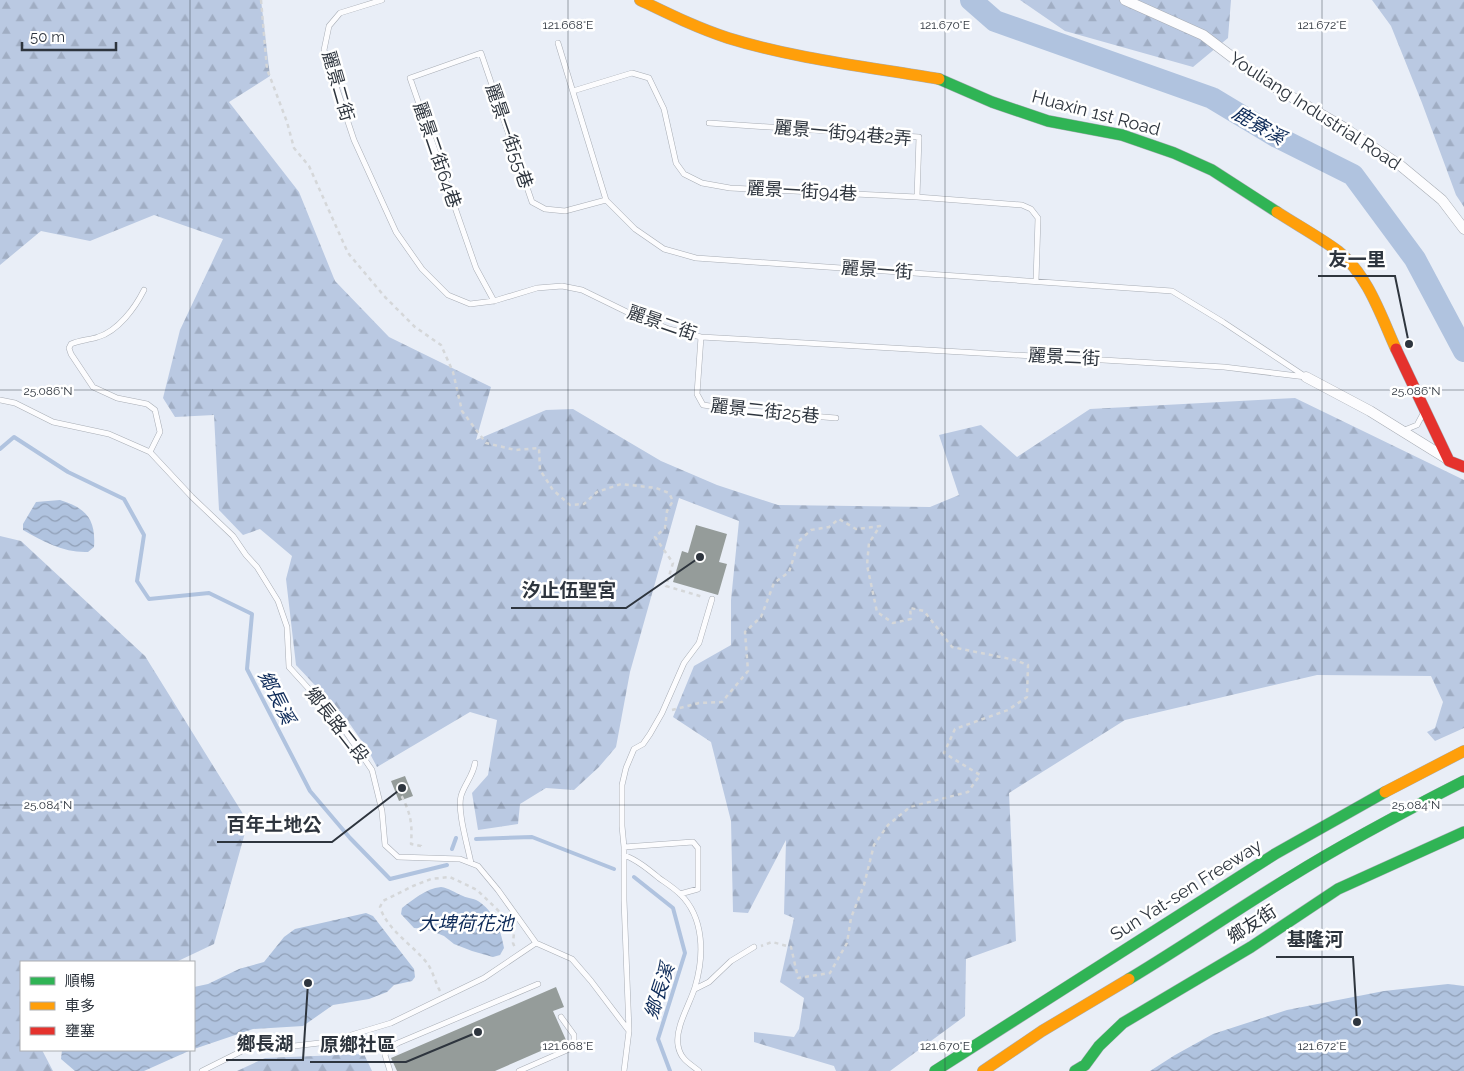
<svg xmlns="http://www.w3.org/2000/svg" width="1464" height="1071" viewBox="0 0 1464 1071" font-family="Raleway,'Noto Sans TC',sans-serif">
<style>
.forest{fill:url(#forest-firs)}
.water{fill:url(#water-waves)}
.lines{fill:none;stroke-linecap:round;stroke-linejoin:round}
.stream{stroke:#b0c3df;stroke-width:4}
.river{stroke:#b0c3df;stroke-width:22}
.building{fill:#959c9a}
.lane-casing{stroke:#a8adb5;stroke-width:6}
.street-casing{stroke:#a8adb5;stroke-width:11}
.fast-casing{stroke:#a8adb5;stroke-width:12}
.slow-casing{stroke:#a8adb5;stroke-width:12}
.jam-casing{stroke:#a8adb5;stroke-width:12}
.path{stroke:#d5d7d9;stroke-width:2.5;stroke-dasharray:4 4;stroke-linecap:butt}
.lane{stroke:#fcfcfe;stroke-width:5}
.street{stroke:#fcfcfe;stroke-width:10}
.fast{stroke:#30b455;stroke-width:11}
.slow{stroke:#ff9f0a;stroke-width:11}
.jam{stroke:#e5322d;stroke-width:11}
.ticks{fill:none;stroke:#2e353e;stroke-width:1;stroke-opacity:0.45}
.labels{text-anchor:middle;stroke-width:5;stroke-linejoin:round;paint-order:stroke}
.street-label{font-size:18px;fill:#2e353e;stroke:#fff}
.water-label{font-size:19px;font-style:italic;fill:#0e2b59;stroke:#fff}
.ticks-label{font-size:12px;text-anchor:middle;fill:#2e353e;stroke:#fff;stroke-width:5;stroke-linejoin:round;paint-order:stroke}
.leader{fill:none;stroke:#2e353e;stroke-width:2}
.callout-dot{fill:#2e353e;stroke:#fff;stroke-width:2}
.callout-label{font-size:19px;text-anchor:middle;font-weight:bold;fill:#2e353e;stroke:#fff;stroke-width:5;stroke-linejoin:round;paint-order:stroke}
</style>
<defs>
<pattern id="forest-firs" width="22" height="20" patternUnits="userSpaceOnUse" patternTransform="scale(1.25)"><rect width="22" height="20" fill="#bac9e2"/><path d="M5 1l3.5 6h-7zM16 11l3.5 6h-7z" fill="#a0adc3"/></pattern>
<pattern id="water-waves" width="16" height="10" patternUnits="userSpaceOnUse" patternTransform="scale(1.25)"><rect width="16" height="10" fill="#b0c3df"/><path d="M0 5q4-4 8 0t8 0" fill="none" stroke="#909fb6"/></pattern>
</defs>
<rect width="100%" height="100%" fill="#e9eef7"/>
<path class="forest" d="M0,0H261L270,76L229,102L299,192L335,281L389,337L491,387L476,440L546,410L573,409L661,461L717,485L778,505L930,507L959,495L939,435L981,425L1017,457L1090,409L1295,398L1464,480V728L1435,741L1427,732L1435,728L1443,702L1431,676L1317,675L1125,720L1009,793L1016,941L966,959L965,1016L890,1071H836L834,1066L754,1042V1032L794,1037L799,1029L804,998L780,982L794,918L784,914L786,840L748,913L733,912L731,821L711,742L673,717L694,666L731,645V600L739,521L679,498L630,672L616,747L599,767L574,790L546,788L520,804L518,824L478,830L472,793L488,775L497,720L470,712L377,767L368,750L345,717L296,665L286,579L292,556L260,529L243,535L219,510L214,415L175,417L163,398L180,330L223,239L154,215L90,241L41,231L0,265Z
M1020,0H1231L1228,38L1193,67L1065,31Z
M1372,0H1464V207L1456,195L1422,103L1391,26Z
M0,536L21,541L145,656L248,822L214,944L176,962H21V1050H42L53,1071H0Z
M364,1054L372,1071H237L265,1058Z"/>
<path class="water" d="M60,500C86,508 96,519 94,547L88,552C64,553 44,542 23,530V524L36,502Z
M441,887C449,888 455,893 463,896C467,898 473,898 478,901C494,911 501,930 504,948L500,955L493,957L472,951L454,944L444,936L427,929L414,928L401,914L402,908C414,899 425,889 441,887Z
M366,913L373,916L414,969L415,977L412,981L394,985L387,992L369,999L333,1005L303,1026L253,1029L194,1049V987L208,984L239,969L264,962L284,937L295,929Z
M1448,984L1464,986V1071H1150L1175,1055L1213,1034L1287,1010L1384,991Z
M62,1050H191L144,1071H75L61,1059Z"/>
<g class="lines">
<path class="stream" d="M0,449L14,437L68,472L124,499L144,535L137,581L149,599L209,593L252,614L247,669L310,791L350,838L390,879L447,865
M476,839L532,837L614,869
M452,849L456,838
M634,877L673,908L685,953L658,1039L670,1071"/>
<path class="river" d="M971,0L995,21L1212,98L1277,137L1353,175L1415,259L1464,351"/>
</g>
<path class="building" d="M696,525L727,534L719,562L727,564L718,595L673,582L682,551L688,553Z
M405,776L413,796L399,801L391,781Z
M556,987L564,1007L553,1011L566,1040L495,1071H397L391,1058Z"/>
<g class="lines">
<defs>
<path id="lane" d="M382,0L340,13L329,26L324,50L354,140L396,232L422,269L448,295L470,304L494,301L537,288L562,286L582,290L627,312L669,329L701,337L1224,367L1306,377
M558,43L606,200L635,229L664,249L696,258L1172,291L1223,322L1303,375
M573,91L632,73L649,78L664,109L676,163L684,174L702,183L730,188L917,197L1022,205L1031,209L1038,218L1036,281
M709,123L919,137L917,197
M144,290C135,308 118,331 98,337C89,340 80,340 71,344L69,348L71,354L93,387L117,398L147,404L155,410L160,432L150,452
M494,301L476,268L410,78L481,53L532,202L545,209L565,211L606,200
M701,337L697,394L703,405L738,410L836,418
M0,400L15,403L53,422L109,434L150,452L192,497L233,536L246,555L257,567L278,601L287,627L289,667L339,722L372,770L382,811L385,845L398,857L460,859L478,866L498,890L536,943L572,959L591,981L629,1031L624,1071
M1402,431L1417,425L1424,412
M624,847L693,842L698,848V889L680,894
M624,855C637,860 648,869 659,878C666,883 674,888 680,894C705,918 704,957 695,987C690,1004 675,1027 678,1045C680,1059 689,1063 699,1071
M471,863C468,847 457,811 461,796C464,785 473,776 475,763
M695,989L709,982L731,961L754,947
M629,1031L624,900V847L622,826V785L626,768L634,749L643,744L650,734L662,713L684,663L699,643L712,599
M202,1071L248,1048L268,1043L294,1046L328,1042L391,1023L484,978L536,943
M390,1071L385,1055L388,1049L398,1043L538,984
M519,1071L574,1047V1035L561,1017"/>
<path id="street" d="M1125,0L1203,35L1261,79L1343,127L1401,166L1442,200L1464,229
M1306,377L1370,411L1449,460"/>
<path id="fast" d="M939,79L992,102L1048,121L1122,135L1174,153L1212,170L1277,212
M1129,979C1184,946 1236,910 1290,877C1346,842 1405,811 1464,781
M935,1071L1275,854L1385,792
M1075,1071L1085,1065L1099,1046L1123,1023L1251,947L1338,889L1464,832"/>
<path id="slow" d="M640,0C669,14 697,28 728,38C796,59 869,67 939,79
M1277,212C1297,225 1319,237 1338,251C1368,275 1381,316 1396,349
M1385,792L1464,751
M983,1071L1042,1031L1129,979"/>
<path id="jam" d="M1396,349L1449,461L1464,467"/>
</defs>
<use href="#lane" class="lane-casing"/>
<use href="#street" class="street-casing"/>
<use href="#fast" class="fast-casing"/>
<use href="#slow" class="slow-casing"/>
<use href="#jam" class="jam-casing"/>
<path class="path" d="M261,0L267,69L287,122L294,148L309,166L348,253L385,297L415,327L441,345L453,372L462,411L486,443L515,450L539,448L540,470L553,490L570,505L584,504L597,492L621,484L656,488L669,493L673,501L667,511L665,528L655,537L673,563L666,586L703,597
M672,710L699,703L722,702L748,671L745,632L761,617L774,583L789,572L799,541L811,530L829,527L839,519L856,529L880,526L869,543L867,565L877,612L893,623L911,619L910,608L924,611L952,647L1015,660L1028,665L1027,697L1008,710L955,729L944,753L980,775L968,792L910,807L888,825L874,845L864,885L851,918L847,943L830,973L798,978L791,947L772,942L761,946
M398,789C409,810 413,819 411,844L421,846L422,849
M440,991C435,982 433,971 427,963C413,945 387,930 380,907L383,901L413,886L431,879L450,877L477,890L505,917L514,933L513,943L515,948"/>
<use href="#lane" class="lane"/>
<use href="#street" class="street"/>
<use href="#fast" class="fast"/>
<use href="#slow" class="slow"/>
<use href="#jam" class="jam"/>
</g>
<path class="ticks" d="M190,0V962M568,0V1071M945,0V1071M1322,0V1071M0,390H1464M0,805H1464M190,1050V1071"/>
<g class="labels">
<g class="street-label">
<text transform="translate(338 86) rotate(74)" y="6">麗景二街</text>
<text transform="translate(1315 111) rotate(33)" y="6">Youliang Industrial Road</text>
<text transform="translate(1096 113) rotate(15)" y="6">Huaxin 1st Road</text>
<text transform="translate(843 133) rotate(5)" y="6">麗景一街94巷2弄</text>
<text transform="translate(509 136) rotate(71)" y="6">麗景一街55巷</text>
<text transform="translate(437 155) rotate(71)" y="6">麗景二街64巷</text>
<text transform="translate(802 191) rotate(3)" y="6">麗景一街94巷</text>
<text transform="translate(877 270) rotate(4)" y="6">麗景一街</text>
<text transform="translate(662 323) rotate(19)" y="6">麗景二街</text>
<text transform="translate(1064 357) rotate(3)" y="6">麗景二街</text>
<text transform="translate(765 411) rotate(6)" y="6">麗景二街25巷</text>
<text transform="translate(337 725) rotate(52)" y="6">鄉長路二段</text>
<text transform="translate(1186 890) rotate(-32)" y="6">Sun Yat-sen Freeway</text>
<text transform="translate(1252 924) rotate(-33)" y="6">鄉友街</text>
</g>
<g class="water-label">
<text transform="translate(1259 125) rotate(30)" y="7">鹿寮溪</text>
<text transform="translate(277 697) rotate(63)" y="7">鄉長溪</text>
<text x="466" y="930">大埤荷花池</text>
<text transform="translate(659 991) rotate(-72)" y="7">鄉長溪</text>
</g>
</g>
<g class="ticks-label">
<text x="568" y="29">121.668°E</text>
<text x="945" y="29">121.670°E</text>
<text x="1322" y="29">121.672°E</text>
<text x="48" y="395">25.086°N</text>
<text x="1416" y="395">25.086°N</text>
<text x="48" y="809">25.084°N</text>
<text x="1416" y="809">25.084°N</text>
<text x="568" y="1050">121.668°E</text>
<text x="945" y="1050">121.670°E</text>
<text x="1322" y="1050">121.672°E</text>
</g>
<path class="leader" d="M1409 344L1395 276H1318M700 557L626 608H511M402 788L332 842H217M1357 1022L1353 957H1276M308 983L303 1060H226M478 1032L406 1062H310"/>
<g class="callout-dot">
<circle cx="1409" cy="344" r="5"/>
<circle cx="700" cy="557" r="5"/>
<circle cx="402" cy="788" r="5"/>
<circle cx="1357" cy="1022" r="5"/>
<circle cx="308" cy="983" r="5"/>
<circle cx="478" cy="1032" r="5"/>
</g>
<g class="callout-label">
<text x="1357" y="266">友一里</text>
<text x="569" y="597">汐止伍聖宮</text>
<text x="274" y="831">百年土地公</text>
<text x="1315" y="946">基隆河</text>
<text x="265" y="1050">鄉長湖</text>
<text x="358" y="1051">原鄉社區</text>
</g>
<rect x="20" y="961" width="175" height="90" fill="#ffffff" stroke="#abaeb2"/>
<rect x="30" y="977" width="25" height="8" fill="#30b455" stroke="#abaeb2"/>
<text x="65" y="986" font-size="15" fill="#2e353e">順暢</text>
<rect x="30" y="1002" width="25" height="8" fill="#ff9f0a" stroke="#abaeb2"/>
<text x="65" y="1011" font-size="15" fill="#2e353e">車多</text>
<rect x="30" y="1027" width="25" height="8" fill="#e5322d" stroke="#abaeb2"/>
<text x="65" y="1036" font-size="15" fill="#2e353e">壅塞</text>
<path d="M22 42v8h94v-8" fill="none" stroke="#2e353e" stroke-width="2.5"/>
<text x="30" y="42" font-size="15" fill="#2e353e" stroke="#ffffff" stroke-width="4" paint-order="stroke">50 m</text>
</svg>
